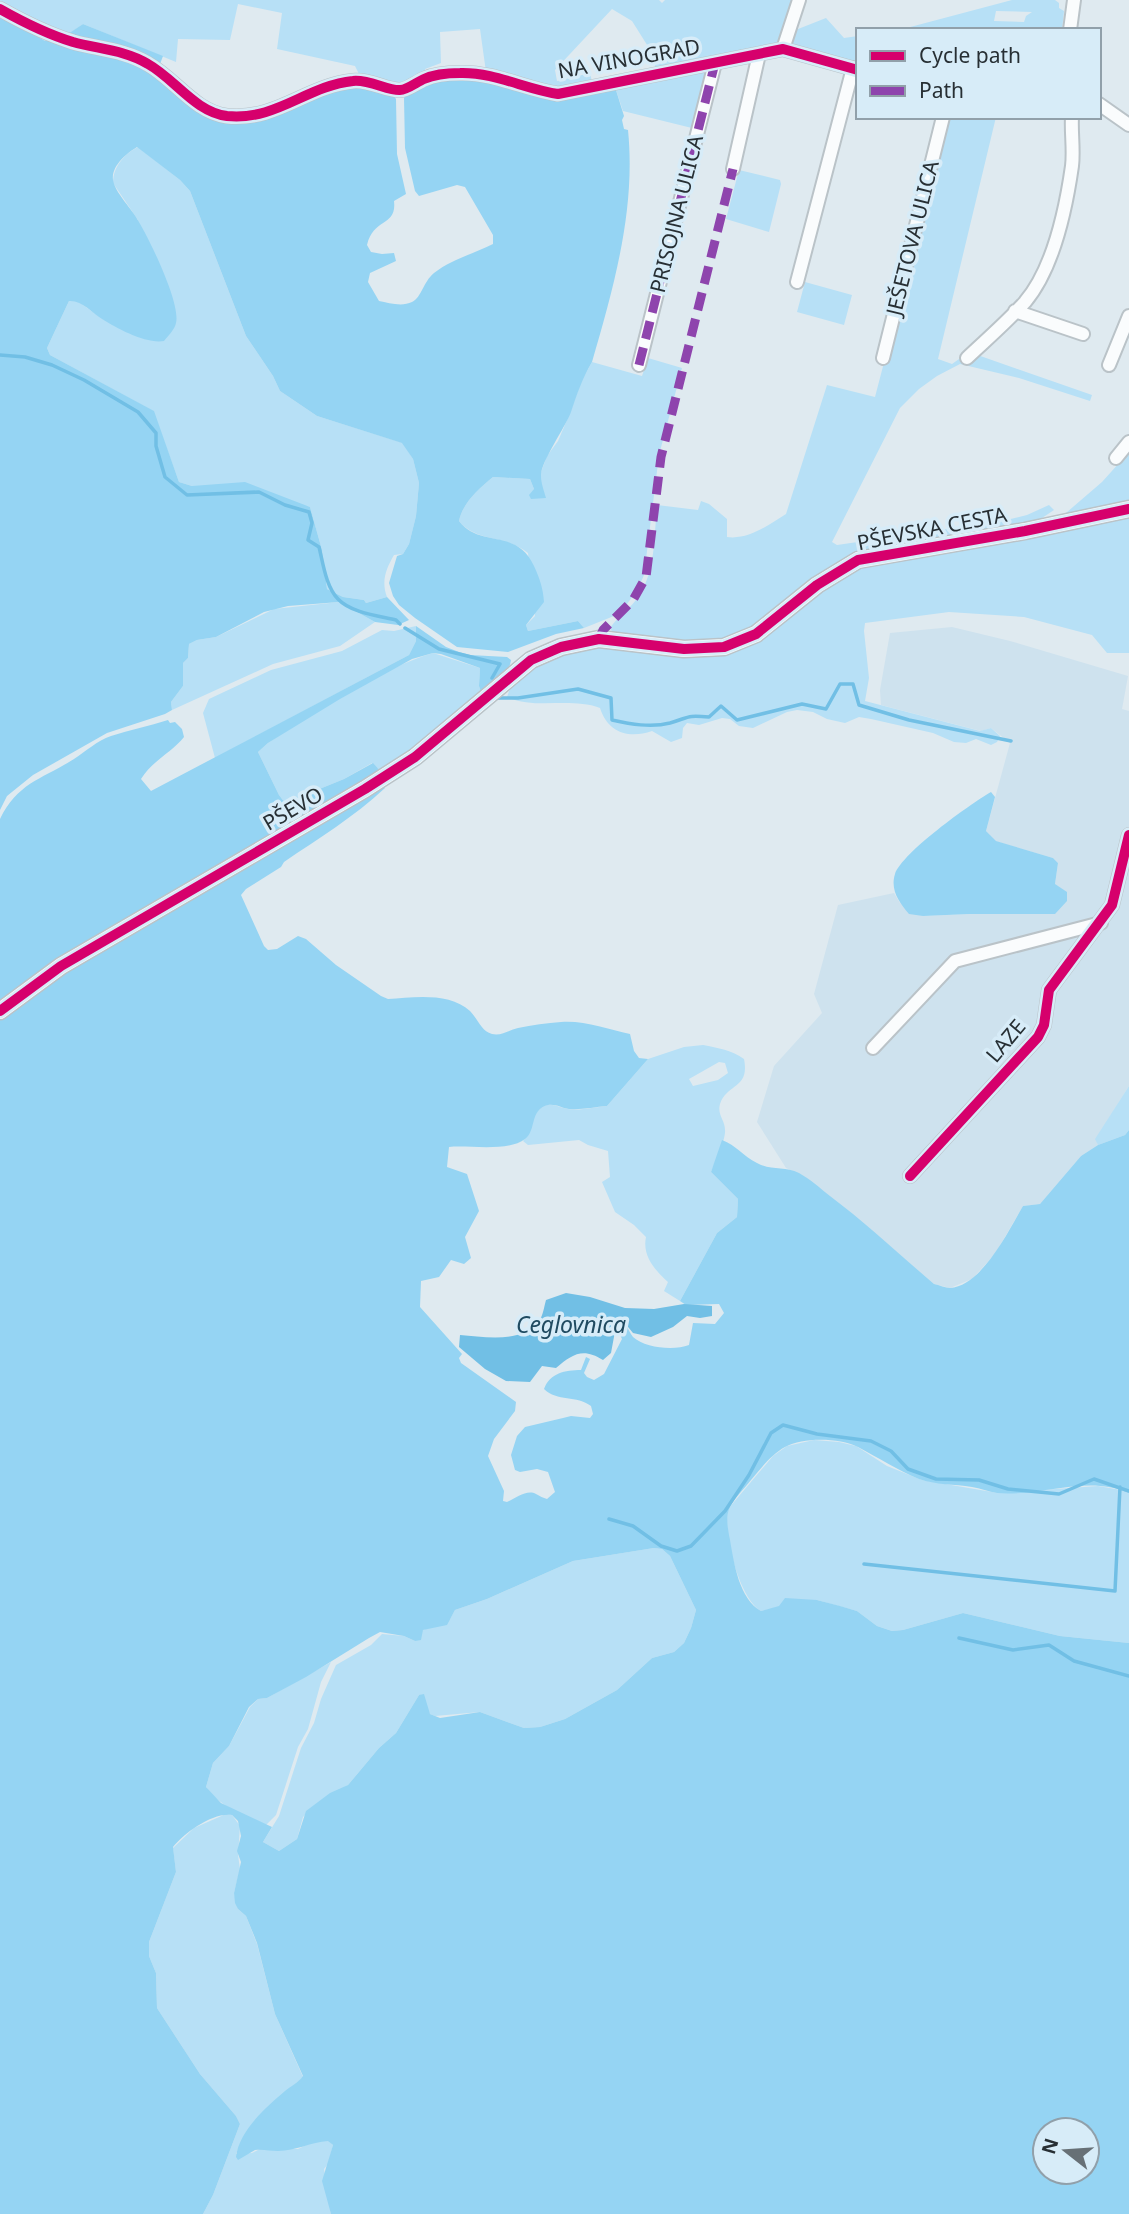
<svg xmlns="http://www.w3.org/2000/svg" width="1129" height="2214" viewBox="0 0 1129 2214" font-family="'Noto Sans',sans-serif">
<style>
.built{fill:#cee2ee}
.green{fill:#b7e0f6;fill-rule:evenodd}
.forest{fill:#95d4f3;fill-rule:evenodd}
.water{fill:#71bfe5}
.lines{fill:none;stroke-linecap:round;stroke-linejoin:round}
.stream{stroke:#71bfe5;stroke-width:3.5}
.minor-casing{stroke:#bac3c8;stroke-width:16}
.tertiary-casing{stroke:#bac3c8;stroke-width:19}
.minor{stroke:#fafcfd;stroke-width:12}
.tertiary{stroke:#fafcfd;stroke-width:16}
.quiet{stroke:#8e44ad;stroke-width:9;stroke-dasharray:18 9;stroke-linecap:butt}
.cycleway-casing{stroke:#d7ecf8;stroke-width:15}
.cycleway{stroke:#d6006c;stroke-width:10}
.labels{text-anchor:middle;stroke-width:7;stroke-linejoin:round;paint-order:stroke}
.street-label{font-size:21px;fill:#272f34;stroke:#d7ecf8}
.water-label{font-size:23px;font-style:italic;fill:#204b61;stroke:#d7ecf8}
</style>
<rect width="100%" height="100%" fill="#dfeaf0"/>
<path class="built" d="M952,627L1010,641L1128,676L1122,709L1129,711V1086L1096,1139L1098,1145L1081,1156L1040,1204L1023,1206L995,1254L972,1279L950,1288L934,1284L844,1207L802,1175L786,1168L757,1122L774,1066L822,1013L814,994L838,905L894,893L900,903L923,916L969,914L1055,884L1058,863L1053,858L995,841L986,831L1010,743L991,728L981,731L881,705L880,690L890,633Z"/>
<path class="green" d="M0,0H659L662,3L665,0H796L777,43L771,47L657,72L649,48L632,21L612,9L555,70L557,81L590,73L593,86L557,90L486,72L480,29L440,32L441,63L425,69L426,75C396,86 389,84 359,74L355,66L277,49L282,13L238,4L230,40L178,39L176,62L83,24C72,32 59,41 45,41L0,14Z
M1012,0H1055L1059,3V8L1064,11L1062,30H899ZM996,11L1032,12L1026,16L1024,22L994,21Z
M826,18L844,38L858,36V66L791,46L789,40L793,31Z
M708,69L696,129L623,111L615,87Z
M948,117H996L938,359L952,364L969,352L1092,395L1090,401L1019,378L960,364L937,376L919,389L900,408L832,542L837,545L1002,521L1027,515L1049,505L1054,510L1036,522L875,550L809,584H806C789,599 770,617 751,629C712,655 656,640 613,633L610,628C618,616 631,608 639,596C656,569 654,536 657,505L698,510L701,501L709,504L727,519V537C749,540 768,525 786,514L827,385L875,397Z
M138,147L180,180L190,191L246,336L273,376L280,391L317,416L403,443L413,459L419,483L416,516L409,544L403,554L394,555C386,569 381,581 387,597L366,603L364,600L343,597L327,589L322,550L310,507L216,486H192L179,482L153,411L50,355L47,348L69,301L76,300L104,320L138,220L113,183C113,167 124,154 138,147Z
M739,170L780,180L781,184L769,232L726,219Z
M805,282L852,295L844,325L797,312Z
M648,358L682,368L659,455L644,575L638,589L624,608L614,616L584,628L578,621L528,631L526,625L535,616L528,553C505,534 477,543 459,521C463,502 479,489 493,477L530,479L534,489L531,499L547,456L558,441L570,413L581,382L592,362L642,376Z
M1129,452V653H1107L1092,635L1024,617L949,612L865,623L864,631L869,678L865,701L980,731L991,728L1000,736L997,742L991,745L976,739L966,743L954,742L933,733L871,719L859,717L845,723L827,719L813,712L797,710L787,712L753,728L739,726L730,719L722,718L699,725L687,723L683,728L682,738L671,742L652,731C629,739 608,733 600,708C570,697 535,710 507,697L512,683L537,665L555,656L599,644L714,654L855,569L876,562L1052,525L1102,482Z
M339,602L375,622L340,646L273,664L172,710L171,702L183,686V663L188,658L189,644L197,640L216,637L274,609Z
M416,626V641L409,655L215,758L203,713L209,699L271,670L342,651L382,630L394,631Z
M433,653L480,668L479,686L482,695L382,773L372,763L344,779L285,803L279,795L258,752L268,743C316,712 379,669 433,653Z
M703,1045C718,1048 732,1050 744,1059C750,1089 727,1083 720,1104C717,1115 725,1120 725,1130C726,1139 715,1163 711,1172L738,1199L737,1217L717,1233L680,1301L664,1291L668,1282C655,1270 642,1256 646,1237L634,1225L615,1212L602,1182L610,1177L608,1151L588,1145L579,1140L528,1145L523,1141C534,1130 529,1120 537,1112C549,1099 556,1107 568,1109C580,1111 595,1107 607,1106L648,1059L684,1047ZM719,1062L725,1063L728,1073L718,1080L693,1086L689,1079Z
M1129,1086V1130L1125,1135L1098,1145L1095,1139Z
M814,1440L839,1442L856,1446L887,1466L922,1480L998,1493L1098,1486L1127,1491L1129,1493V1643L1060,1636L963,1613L903,1630L892,1631L877,1626L857,1611L817,1600L761,1611C739,1599 723,1533 728,1509L773,1456L787,1446Z
M654,1548L662,1549L670,1556L696,1610L691,1628L684,1643L674,1652L652,1658L617,1690L565,1719L540,1727L524,1728L480,1712L435,1716L430,1714L419,1695L396,1733L379,1748L348,1785L315,1805L303,1817L297,1839L279,1851L263,1842L279,1816L301,1748L314,1723L321,1699L336,1665L371,1645L382,1634L404,1636L415,1641L423,1630L450,1619L455,1610L487,1599L573,1561Z
M331,1662L321,1682L308,1729L298,1747L276,1815L266,1825C245,1814 220,1808 206,1787L213,1763L229,1746L250,1707L258,1699L267,1698Z
M226,1814L232,1815L240,1826L238,1855L240,1869L234,1893L238,1909L246,1916L257,1944L275,2014L303,2077L253,2123L243,2138L236,2154L252,2153L260,2149H298L313,2142L328,2140L333,2145L328,2164L324,2169L331,2214H203L213,2195L240,2124L236,2116L200,2074L157,2008L156,1973L149,1956V1942L176,1872L173,1848L194,1828Z"/>
<path class="forest" d="M0,14L45,41C59,41 71,32 83,24L163,56L156,75L197,109L252,120L271,117L311,97L354,85L391,92L396,99L397,154L406,194L394,201C397,227 374,217 367,245L371,252L382,254L394,253L396,261L370,273L368,282L379,301C389,303 402,307 412,302C422,297 423,282 434,273C452,259 473,254 493,244V235L465,187L457,185L419,196L415,191L405,148L404,98L408,91L441,77H478L549,96L615,87L624,116L622,120L624,129L628,130C636,209 614,286 592,362C582,379 577,394 571,412C565,428 540,463 541,476C541,483 544,491 546,498L531,499L529,495L534,489L530,479L493,477C479,489 463,502 459,521C481,549 516,527 534,566C540,579 543,588 544,602L526,625L528,631L578,621L584,628L556,634L508,652L457,647L415,618L399,605L393,596L389,583L397,556L403,554L409,544L416,516L419,483L413,459L402,443L317,416L280,391L273,376L246,336L190,191L180,180L137,147C127,153 111,166 113,180C115,192 130,207 136,217C148,236 181,303 176,323C175,329 168,336 164,341C146,344 118,329 102,319C92,313 82,300 69,301L47,348L50,355L154,411L179,482L192,486L245,482L310,507L322,550L327,589L343,597L364,600L366,603L387,597L409,620L398,625L375,622L339,602L288,606L264,612L216,637L197,640L189,644L188,658L183,663V686L171,702L172,710L165,714L107,733L33,775L7,796L0,810Z
M416,626L446,647L459,652L470,655L507,657L511,660C509,675 493,685 482,695L479,686L480,668L441,654L433,653L412,659L340,699L268,743L258,752L279,795L285,803L344,779L373,763L382,773L0,1005V819C18,782 43,779 74,759C86,751 97,741 111,736C130,730 149,726 168,720L170,723L175,722L182,729L184,737C171,753 152,761 141,779L151,791L409,655L416,641Z
M383,786L385,788C354,817 319,838 284,862L281,867L246,889L241,895L264,946L268,950L277,949L298,936L306,939L336,965L381,996L388,999C414,997 450,992 470,1011C478,1019 481,1031 492,1034C502,1036 509,1030 518,1028C532,1025 547,1023 561,1022C583,1020 608,1029 630,1034L634,1051L639,1058L648,1059L607,1106C595,1107 581,1110 569,1109C561,1108 557,1104 548,1105C529,1110 537,1130 525,1139C509,1152 469,1145 449,1147L447,1167L467,1174L479,1211L465,1237L471,1258L464,1264L451,1260L439,1277L421,1281L420,1307L462,1354L459,1358L461,1363L516,1402L515,1411L494,1439L488,1456L504,1491L503,1501L507,1502C516,1498 527,1489 536,1494C540,1496 543,1498 547,1499L555,1492L548,1472L537,1469L520,1472L515,1470L511,1455L517,1436L525,1427L563,1418L571,1416L590,1418L593,1414L591,1406C577,1395 557,1402 544,1389C550,1373 565,1370 581,1370L586,1357L590,1359L584,1373L587,1377L594,1380L604,1374L622,1339L616,1326L625,1322C627,1327 630,1333 633,1337C645,1348 674,1351 689,1345L693,1323L715,1324L724,1313L719,1304L686,1305L680,1301L717,1233L737,1217L738,1199L711,1172L722,1140C736,1145 743,1156 757,1163C771,1171 785,1166 799,1173C810,1179 820,1188 830,1196C866,1223 899,1254 934,1284C939,1285 946,1288 950,1288C982,1286 1009,1230 1023,1206L1040,1204L1081,1156L1098,1145L1125,1135L1129,1130V1493C1088,1474 1040,1497 997,1493C989,1492 980,1488 972,1487C954,1484 936,1485 919,1479C897,1470 879,1458 858,1447C839,1438 804,1437 785,1447C772,1454 761,1468 751,1480C730,1506 723,1506 730,1540C734,1563 739,1599 761,1611L779,1606L785,1598L817,1600L840,1606L857,1611L877,1626L892,1631L903,1630L963,1613L1060,1636L1129,1643V2214H331L322,2181L333,2145L328,2141C311,2142 296,2151 278,2151C270,2151 263,2149 255,2150L238,2160L236,2157C239,2131 266,2107 285,2091C291,2086 298,2083 303,2076L275,2014L257,1943L246,1916L238,1909L235,1903L234,1893L241,1862L237,1851L241,1836L238,1821L232,1815C213,1812 184,1833 173,1847L176,1872L149,1942V1956L156,1973L157,2008L200,2074L236,2116L240,2124L213,2195L203,2214H0V1020L59,976ZM654,1548L662,1549L670,1556L696,1610L691,1628L684,1643L674,1652L652,1658L617,1690L565,1719L540,1727L524,1728L480,1712L440,1718L430,1714L424,1694L419,1695L396,1733L379,1748L348,1785L330,1793L306,1811L297,1839L279,1851L263,1842L272,1827L221,1803L206,1787L213,1763L229,1746L249,1707L258,1699L267,1698L306,1677L369,1638L380,1632L404,1636L415,1641L421,1640L423,1630L447,1625L455,1610L487,1599L573,1561ZM1045,2130H1087V2172H1045Z
M991,792L995,797L986,831L996,841L1053,858L1058,863L1055,884L1067,892V901L1055,914H969L923,916L909,914C899,902 890,890 895,874C903,852 969,805 991,792Z"/>
<path class="water" d="M566,1293L590,1297L625,1308L654,1309L684,1304L712,1306V1316L700,1318L687,1316L673,1327L651,1337L633,1333L624,1322L616,1326L611,1353L603,1360C583,1347 572,1354 556,1368L542,1366L530,1382L506,1381L485,1369L459,1347L460,1335C485,1337 521,1344 539,1321C543,1316 544,1307 546,1300Z"/>
<g class="lines">
<path class="stream" d="M0,355L25,357L52,365L84,380L138,412L156,433V446L165,477L187,495L259,492L285,505L309,512L312,523L308,540L319,547C323,563 326,587 338,599C351,613 379,616 396,620L400,624
M405,628L439,649L500,664L492,678
M498,698H518L578,689L611,698L612,720C630,724 651,728 670,723C690,717 686,715 709,717L721,706L737,720L802,704L826,709L840,684H853L859,705L909,720L1011,741
M609,1519L633,1526L661,1546L677,1551L691,1546L725,1511L749,1475L771,1433L783,1425L817,1434L871,1441L891,1451L908,1469L936,1479L979,1480L1008,1489L1059,1494L1094,1479L1129,1491
M864,1564L1115,1591L1120,1487
M959,1638L1013,1650L1049,1645L1074,1661L1129,1676"/>
<defs>
<path id="minor" d="M0,9C23,22 47,34 73,42C98,49 125,50 148,64C175,79 195,112 227,116C277,121 306,86 353,81C368,79 389,91 400,90C407,90 417,82 424,79C435,74 448,73 460,73C494,72 525,89 558,94L783,49L858,70
M1070,30L1074,0
M783,49L799,0
M1099,104L1129,125
M733,169L759,54
M797,282L853,68
M1015,311L1083,334
M883,358L943,117
M967,358C986,340 1007,322 1025,302C1053,269 1066,208 1072,166C1074,150 1071,133 1072,117
M639,365L715,63
M1109,365L1129,316
M1116,458L1129,442
M873,1048L955,961L1101,923
M910,1176L1038,1037L1044,1025L1049,990L1112,905L1129,835"/>
<path id="tertiary" d="M0,1011L61,966L365,789L415,757L531,660L561,647L599,639L684,649L724,647L756,634L817,585L858,560L1025,531L1129,509"/>
</defs>
<use href="#minor" class="minor-casing"/>
<use href="#tertiary" class="tertiary-casing"/>
<use href="#minor" class="minor"/>
<use href="#tertiary" class="tertiary"/>
<path class="quiet" d="M639,365L715,63
M599,639L603,630L633,600L646,577L661,457L733,169"/>
<defs>
<path id="cycleway" d="M0,9C23,22 47,34 73,42C98,49 125,50 148,64C175,79 195,112 227,116C277,121 306,86 353,81C368,79 389,91 400,90C407,90 417,82 424,79C435,74 448,73 460,73C494,72 525,89 558,94L783,49L858,70
M0,1011L61,966L365,789L415,757L531,660L561,647L599,639L684,649L724,647L756,634L817,585L858,560L1025,531L1129,509
M910,1176L1038,1037L1044,1025L1049,990L1112,905L1129,835"/>
</defs>
<use href="#cycleway" class="cycleway-casing"/>
<use href="#cycleway" class="cycleway"/>
</g>
<g class="labels">
<g class="street-label">
<text transform="translate(629 59) rotate(-10)" y="7">NA VINOGRAD</text>
<text transform="translate(677 214) rotate(-76)" y="7">PRISOJNA ULICA</text>
<text transform="translate(913 238) rotate(-76)" y="7">JEŠETOVA ULICA</text>
<text transform="translate(932 529) rotate(-11)" y="7">PŠEVSKA CESTA</text>
<text transform="translate(293 809) rotate(-30)" y="7">PŠEVO</text>
<text transform="translate(1006 1041) rotate(-50)" y="7">LAZE</text>
</g>
<g class="water-label">
<text x="571" y="1333">Ceglovnica</text>
</g>
</g>
<rect x="856" y="28" width="245" height="91" fill="#d7ecf8" stroke="#91a0aa" stroke-width="2"/>
<rect x="870" y="51" width="35" height="10" fill="#d6006c" stroke="#91a0aa" stroke-width="2"/>
<text x="919" y="63" font-size="21" fill="#272f34">Cycle path</text>
<rect x="870" y="86" width="35" height="10" fill="#8e44ad" stroke="#91a0aa" stroke-width="2"/>
<text x="919" y="98" font-size="21" fill="#272f34">Path</text>
<g transform="translate(1066 2151) rotate(287)"><circle r="33" fill="#d7ecf8" stroke="#91a0aa" stroke-width="2"/>
<path d="M0-5L12 26L0 18L-12 26Z" fill="#677076"/>
<text y="-10" font-size="19" font-weight="bold" text-anchor="middle" fill="#272f34">N</text>
</g>
</svg>
